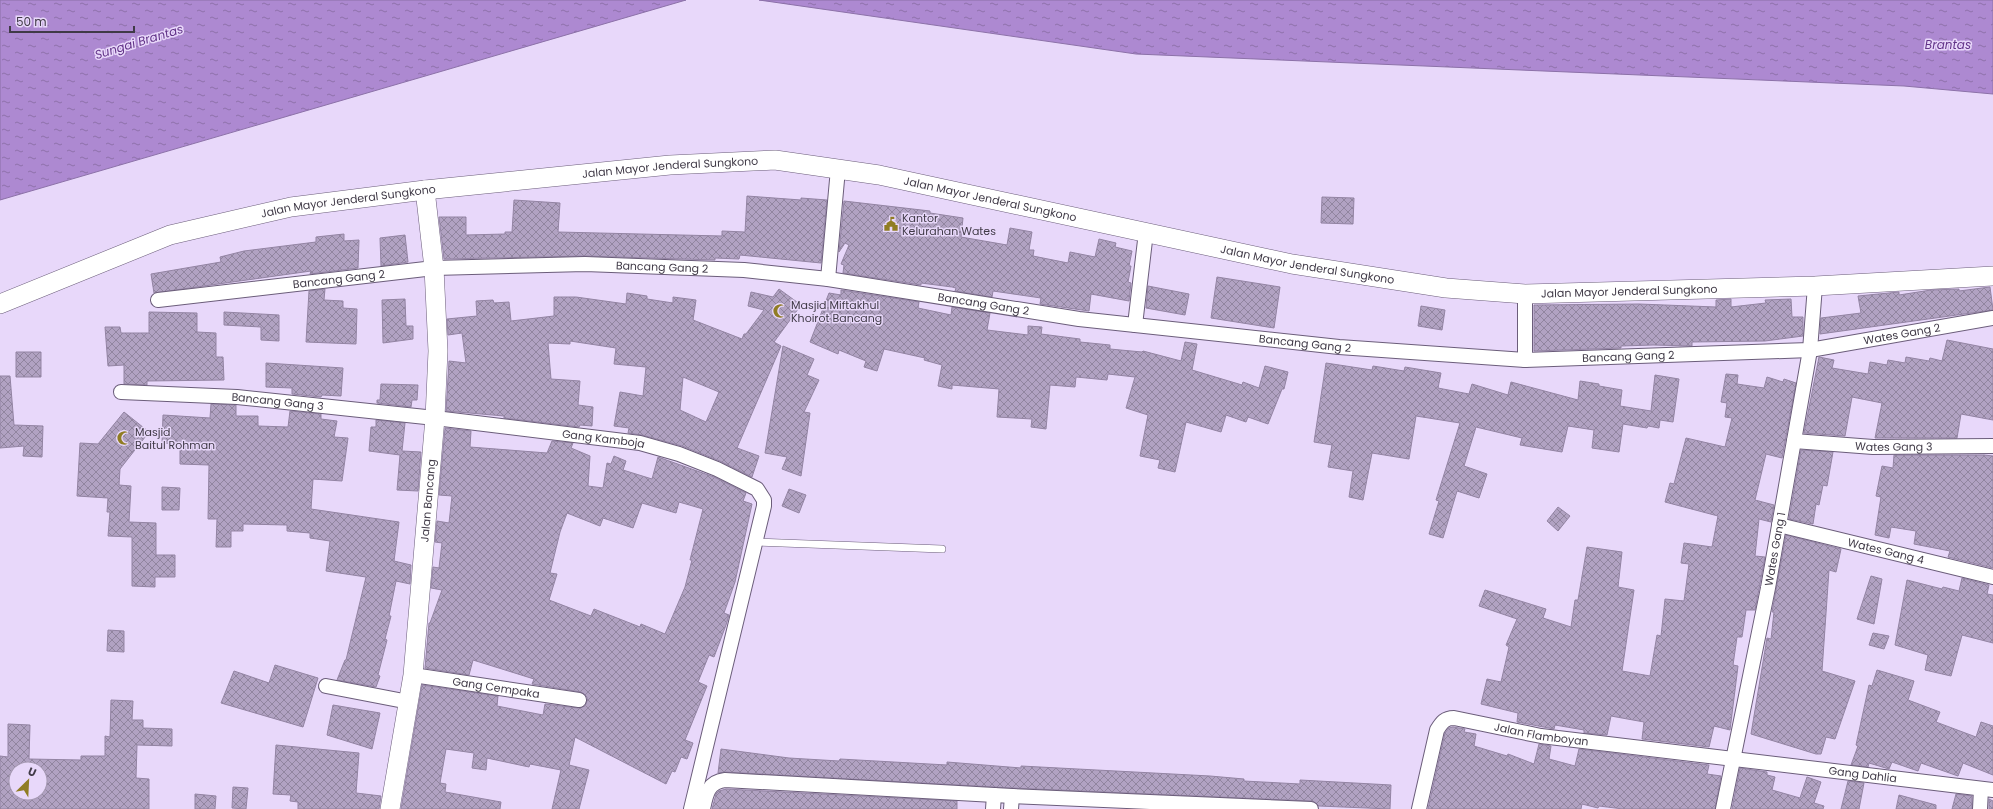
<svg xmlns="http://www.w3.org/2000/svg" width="1993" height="809" viewBox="0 0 1993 809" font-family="Poppins,sans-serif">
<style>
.water{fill:url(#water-ripples);stroke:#8c71a8}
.building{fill:url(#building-cross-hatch);stroke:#9384a3;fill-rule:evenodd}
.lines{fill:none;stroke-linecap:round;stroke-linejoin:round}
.lane-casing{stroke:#6b5d7a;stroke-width:8}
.street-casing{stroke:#6b5d7a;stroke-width:16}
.secondary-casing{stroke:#6b5d7a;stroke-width:20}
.lane{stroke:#fff;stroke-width:7}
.street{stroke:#fff;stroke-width:14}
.secondary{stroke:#fff;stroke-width:19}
.labels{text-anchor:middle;stroke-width:3;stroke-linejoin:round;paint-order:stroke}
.street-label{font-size:11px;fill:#403a47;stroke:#e8d8fa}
.poi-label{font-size:11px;fill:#403a47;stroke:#e8d8fa;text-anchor:start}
.water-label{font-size:12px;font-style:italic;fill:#623388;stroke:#e8d8fa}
</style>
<defs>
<pattern id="water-ripples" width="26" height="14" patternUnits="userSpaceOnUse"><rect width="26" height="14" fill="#ad89d1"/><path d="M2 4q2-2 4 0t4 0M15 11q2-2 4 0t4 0" fill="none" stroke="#8e71ab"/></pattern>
<pattern id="building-cross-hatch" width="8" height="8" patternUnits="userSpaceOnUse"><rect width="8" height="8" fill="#b1a2c2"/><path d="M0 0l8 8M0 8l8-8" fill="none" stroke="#91859f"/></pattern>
</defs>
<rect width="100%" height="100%" fill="#e8d8fa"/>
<path class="water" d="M0,0H686L0,200Z
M759,0H1993V94L1904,86L1136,54Z"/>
<path class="building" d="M747,196L801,200V198L827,200L821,263L740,255L739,259L715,258V260L585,256L444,259L439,217H466V235L505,234V232H512L514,200L560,203L558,232L722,236V231L745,232Z
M1322,197L1354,198L1353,224L1321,223Z
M844,201L930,211V213L963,218L961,237L1007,245L1010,228L1032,232L1029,250H1034L1033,256L1068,263L1070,252L1095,257L1099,239L1116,243L1115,247L1132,251L1129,266H1131L1128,282L1131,283L1129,301L1091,294L1089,311L1040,304L1041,298L993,291L992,297L955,291L956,288L952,287L921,283V285L843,273L844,265L841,264L849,245L845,243L839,252Z
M344,234V241L359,240L358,268L310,274L311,271L154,293L151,274L221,262L220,257L244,251L316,242V237Z
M405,235L408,262L381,266L380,238Z
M1217,277L1280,287L1274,328L1211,318Z
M1148,286L1189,294L1185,315L1146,308Z
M1990,287L1993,310L1820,334L1821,318L1861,313L1858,296L1899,292V295L1931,290L1959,289V291Z
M325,289L324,300L343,301V308L357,309L356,344L306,342L309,291Z
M779,289L801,305L774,342L781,346L737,448L759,456L752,477L720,461L682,446L642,435L628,433L629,428L614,426L620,392L643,396L646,367L614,364L616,348L570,341V344L548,343L551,379L580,381L578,405L593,407L592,426L580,425L579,427L504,418V416L446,411L449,361L466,363L462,333L448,335L447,319L477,316L476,301L493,300L494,303L509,302L511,321L554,316V297H576L626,304L627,293L647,296V299L673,303V297L696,300L693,320L742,339L744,334H746L764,310L748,306L751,292L773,297ZM683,377L719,392L706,422L680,410Z
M841,290L919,302L918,308L951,315L952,307L990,313L987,330L1028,335V326L1042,327L1041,334L1080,339V342L1110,345V349L1142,352L1143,351L1181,361L1185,342L1197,344L1192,370L1242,385L1243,382L1259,388L1265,366L1288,372L1284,389H1282L1268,424L1248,417L1246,422L1226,415L1221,432L1186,422L1175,472L1158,468L1160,460L1140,456L1148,415L1126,408L1135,377L1108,374L1107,380L1076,377L1075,387L1050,385L1046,429L1031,427L1032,419L997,417L999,389L952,385V389L938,386L942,365L924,360L925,358L884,349L877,371L864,367L866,361L839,350L838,354L810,342L829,293L841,295Z
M405,299L406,326H413V339L383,343L382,300Z
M1731,299V307L1766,303L1765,300L1791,299L1792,317H1803V336L1765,341L1692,342V346L1653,345L1621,346V348L1534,351V305L1639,304L1716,307V300Z
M1421,306L1445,310L1442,330L1418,326Z
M149,312L197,313V332L216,333V357H223L224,380L147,381V385L124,384V365L108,366L105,327H120L121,333H149Z
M224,312L279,315V341L261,340V327L224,325Z
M1947,340L1993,349V420L1961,414L1957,438H1875L1882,403L1852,397L1845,436L1804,433L1819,357L1834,360L1832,368L1868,374L1870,362L1887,365L1888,360L1905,363L1906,357L1929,361L1930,358L1942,361Z
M783,346L814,359L807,375L819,380L804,412L810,413L801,476L782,469L787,457L765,453Z
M16,352H41V377H16Z
M266,363L343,368L341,396L322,395L321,397L292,394V388L266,387Z
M1326,363L1372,370L1373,366L1404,371L1405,367L1441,373L1438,388L1469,394L1472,384L1508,395L1511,382L1578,400L1580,381L1599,384V386L1622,390L1620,406L1651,411L1655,375L1679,379L1673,422L1660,420L1659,428L1648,426L1647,428L1623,424L1619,452L1592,448L1594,430L1568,426L1562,452L1520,445L1522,438L1476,427L1464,466L1487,474L1479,498L1457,491L1443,538L1429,534L1439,501L1436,500L1460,423L1416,416L1409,459L1372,453L1363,500L1349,497L1353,471L1328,467L1332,445L1314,442Z
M1726,374L1738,375L1737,384L1764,388L1767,377L1783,382L1784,379L1796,383L1782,458L1766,454L1755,500L1774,505L1771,522L1759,519L1755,556L1765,557L1755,610H1746L1742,637H1737L1733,665L1738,666L1730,730L1714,726L1709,747L1642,739L1644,722L1611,716L1607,735L1584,733V730L1555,725L1554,729L1517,722L1518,713L1481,704L1487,679L1501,682L1509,647L1506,645L1517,619L1479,606L1485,590L1546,609L1543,618L1571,627L1575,600H1578L1587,547L1622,552L1618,587L1634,590L1622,671L1650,676L1657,635L1661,636L1665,599L1684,601L1689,564L1681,563L1684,543L1712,547L1718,516L1665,502L1670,483L1674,484L1686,438L1725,447L1732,418L1725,417L1727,403L1721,402Z
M0,376H10L14,425L43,426L42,457L23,456L24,446L0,448Z
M381,384L418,385L417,400H412L411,407L377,403V400H380Z
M211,404L236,405V416H258V426L288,427L290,411L321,414V419L337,421L334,437L348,438L342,481L313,479L311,509L399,522L394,561L411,565L410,584L396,581L389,616H391L385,639L387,640L378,675L380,676L376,687L337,680L345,660H346L366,577L326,571L330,541L310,538V533L287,531V525L243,524V531H231V547H216L217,519H208L209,465L180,464V444L162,443L163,415L210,418Z
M124,412L149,432L120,469L119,485L131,486L129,522L156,523V555H175V577H155V587L132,586V537L108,536L110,512H107L108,498L77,496L80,443L98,444Z
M376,420L405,423L402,451L421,452L418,491L397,490L400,455L369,451L371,427H376Z
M445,428L471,431L470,447L547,453L552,441L573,443L571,448L590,456L588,486L603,488L607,463L611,464L614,456L626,461L623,470L652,479L658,457L714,477L746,493L743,501L752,504L735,582L724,613L729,615L726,625L714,657L709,655L698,682L707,686L685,740L693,743L687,759L681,757L675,772L672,771L666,784L575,737L569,765L589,770L579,809H552L561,770L530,764L529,767L487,758L486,770L472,768L474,753L446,749L440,783L446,784L445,792L501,802L500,809H401L422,685L498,696L497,706L543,715L545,704L578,708L585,706L587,701V697L581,692L532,684L534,679L473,660L469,675L425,668L429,623H430L442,590L431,588L433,567L439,568L442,543L435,542L437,521L449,523L452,496L439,495ZM679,502L703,509L690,560H692L685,587L665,634L641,624L640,627L594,609L591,616L549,600L557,574L550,573L560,532L567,513L600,526L603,518L633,528L642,503L676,513Z
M1801,450L1833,452L1827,486L1823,485L1819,505L1816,504L1813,524L1789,519Z
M1894,455H1984L1993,456V568L1948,557L1950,551L1914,544L1916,531L1891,527L1889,538L1875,535L1881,497L1876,496L1882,466L1893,468Z
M162,487L180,488L179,510H162Z
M789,489L806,495L799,513L782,506Z
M1558,507L1570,516L1558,531L1547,521Z
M1786,535L1841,549L1836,572L1829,570L1822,671L1855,681L1835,739L1826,737L1821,754H1816L1751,734L1767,638L1771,639L1774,612H1772Z
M1871,576L1882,579L1874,624L1857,619Z
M1962,578L1989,585L1987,594L1993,595V643L1962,635L1951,676L1925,670L1928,655L1895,645L1907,580L1942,589L1943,587L1959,591Z
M108,630L124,631V652L107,651Z
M1873,633L1889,636L1884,649L1869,645Z
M275,665L318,678L303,727L221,703L234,671L269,683Z
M1877,670L1914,681L1908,700L1940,712L1936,722L1976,737L1981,722L1993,726V775L1963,763L1958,776L1921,763L1918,771L1892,762L1889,769L1869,763L1868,767L1851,765L1858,746L1856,745L1869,685L1872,686Z
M111,700L133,701L132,720H143V728L172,729V746L137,745L136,778L149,779V809H0V756L8,757V724L30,725L29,759L81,760V756H105V736L110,737ZM16,769H40V793H16Z
M333,705L380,713L372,749L327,735Z
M1453,727L1465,729L1464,732L1476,734L1474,746L1507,756L1508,754L1534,764L1539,744L1551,746L1549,759L1575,766L1579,749L1709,765L1707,774L1721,776L1715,809H1623L1599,806L1598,808L1582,804L1581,809H1428L1445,733L1449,728Z
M276,745L359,753L356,793L381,796L379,809H298V802L290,801L291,795L273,794Z
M721,749L789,758L839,761L840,759L947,765V762L1021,768V766L1210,776L1244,779V781L1300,784V780L1391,785L1390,809L1319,806L1311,801L1012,788L725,772L718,773Z
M1740,768L1767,772V775L1775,777L1772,790L1800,798L1807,777L1821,782L1814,803L1824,806L1823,809H1732Z
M1848,781L1864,783L1859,809H1841Z
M233,787L248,788L246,809L232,808Z
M726,789L957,801V809H712L716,794L719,791Z
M195,794L216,796L215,809H195Z
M1956,794L1972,796V809H1952Z
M1899,795L1936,805V809H1896Z
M1989,799L1993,801V809H1989Z"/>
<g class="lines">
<defs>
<path id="lane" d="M757,542L942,549"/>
<g id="street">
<path d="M828,279L838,169"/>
<path id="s1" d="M158,300L434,268L585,264L744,270L828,279L1079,319L1339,347L1525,360L1810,350L1993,318"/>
<path d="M1135,325L1146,232"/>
<path d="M1525,360V294"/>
<path id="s2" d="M121,392L237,397L435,418L640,443L679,454L717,469L757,489L764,500V506L691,809"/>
<path id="s3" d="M1794,441L1873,447L1993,446"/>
<path id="s4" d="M1779,525L1993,577"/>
<path id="s5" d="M413,675L579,700"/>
<path d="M326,686L409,702"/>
<path d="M703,809C706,794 708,782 725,780L1012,796L1311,809"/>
<path d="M993,809L994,795"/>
<path d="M1011,809L1012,796"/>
<path id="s6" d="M1419,809L1437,730C1442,722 1445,718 1454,718L1541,736L1993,790"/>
<path id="s7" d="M1723,809L1768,588L1810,350L1815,286"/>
<path d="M1980,809L1981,789"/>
</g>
<g id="secondary">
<path id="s8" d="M0,304L170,235L291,207L425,190L670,165L775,160L879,175L1292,264L1446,288L1525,294L1815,286L1993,276"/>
<path id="s9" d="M390,809L413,675L435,418L438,351L434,268L425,190"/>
</g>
</defs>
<use href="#lane" class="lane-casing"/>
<use href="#street" class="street-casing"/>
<use href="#secondary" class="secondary-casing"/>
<use href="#lane" class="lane"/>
<use href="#street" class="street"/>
<use href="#secondary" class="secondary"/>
</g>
<defs>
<symbol id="civic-bare" viewBox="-9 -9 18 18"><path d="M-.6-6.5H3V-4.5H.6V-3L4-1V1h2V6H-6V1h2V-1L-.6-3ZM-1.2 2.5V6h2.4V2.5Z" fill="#907d24" stroke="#e8d8fa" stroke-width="2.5" paint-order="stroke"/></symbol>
<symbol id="mosque-bare" viewBox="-9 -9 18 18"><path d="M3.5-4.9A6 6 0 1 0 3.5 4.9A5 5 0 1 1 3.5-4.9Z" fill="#907d24" stroke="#e8d8fa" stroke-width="2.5" paint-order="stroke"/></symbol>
</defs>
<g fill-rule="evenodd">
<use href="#civic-bare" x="881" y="214" width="20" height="20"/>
<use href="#mosque-bare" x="770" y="301" width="20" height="20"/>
<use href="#mosque-bare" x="114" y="428" width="20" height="20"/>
</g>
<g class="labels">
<g class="street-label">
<text dy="4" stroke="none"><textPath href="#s8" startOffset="689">Jalan Mayor Jenderal Sungkono</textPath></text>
<text dy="4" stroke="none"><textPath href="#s8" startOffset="1013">Jalan Mayor Jenderal Sungkono</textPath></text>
<text dy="4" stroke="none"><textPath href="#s8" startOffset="365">Jalan Mayor Jenderal Sungkono</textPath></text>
<text dy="4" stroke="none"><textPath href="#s8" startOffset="1337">Jalan Mayor Jenderal Sungkono</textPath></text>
<text dy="4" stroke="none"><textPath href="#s1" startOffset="506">Bancang Gang 2</textPath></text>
<text dy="4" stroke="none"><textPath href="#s1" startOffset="182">Bancang Gang 2</textPath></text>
<text dy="4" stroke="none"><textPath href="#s8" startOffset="1661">Jalan Mayor Jenderal Sungkono</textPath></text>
<text dy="4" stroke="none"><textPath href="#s1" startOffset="830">Bancang Gang 2</textPath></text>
<text dy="4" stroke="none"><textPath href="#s1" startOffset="1753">Wates Gang 2</textPath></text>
<text dy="4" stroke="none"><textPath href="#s1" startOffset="1154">Bancang Gang 2</textPath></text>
<text dy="4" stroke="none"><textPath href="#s1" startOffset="1478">Bancang Gang 2</textPath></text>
<text dy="4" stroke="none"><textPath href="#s2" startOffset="157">Bancang Gang 3</textPath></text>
<text dy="4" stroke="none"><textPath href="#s2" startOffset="485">Gang Kamboja</textPath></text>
<text dy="4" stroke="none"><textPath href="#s3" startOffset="100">Wates Gang 3</textPath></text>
<text dy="4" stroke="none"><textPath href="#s9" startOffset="311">Jalan Bancang</textPath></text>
<text dy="4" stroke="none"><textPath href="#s7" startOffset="265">Wates Gang 1</textPath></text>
<text dy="4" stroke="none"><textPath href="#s4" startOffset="110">Wates Gang 4</textPath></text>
<text dy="4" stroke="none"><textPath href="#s5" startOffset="84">Gang Cempaka</textPath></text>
<text dy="4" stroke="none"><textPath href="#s6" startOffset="192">Jalan Flamboyan</textPath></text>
<text dy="4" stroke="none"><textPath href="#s6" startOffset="516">Gang Dahlia</textPath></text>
</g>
<g class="poi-label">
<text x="902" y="222">Kantor<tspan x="902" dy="13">Kelurahan Wates</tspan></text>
<text x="791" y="309">Masjid Miftakhul<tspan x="791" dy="13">Khoirot Bancang</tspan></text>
<text x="135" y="436">Masjid<tspan x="135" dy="13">Baitul Rohman</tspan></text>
</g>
<g class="water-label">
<text transform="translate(139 42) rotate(-17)" y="4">Sungai Brantas</text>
<text x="1948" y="49">Brantas</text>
</g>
</g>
<g transform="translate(28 781) rotate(24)"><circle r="19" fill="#e8d8fa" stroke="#a599b2"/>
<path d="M0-3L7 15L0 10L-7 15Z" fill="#907d24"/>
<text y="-6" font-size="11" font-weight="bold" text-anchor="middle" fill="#403a47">U</text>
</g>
<path d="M10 26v6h124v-6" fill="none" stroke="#403a47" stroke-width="2"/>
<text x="16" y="26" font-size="12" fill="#403a47" stroke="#e8d8fa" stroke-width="3" paint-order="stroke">50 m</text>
</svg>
